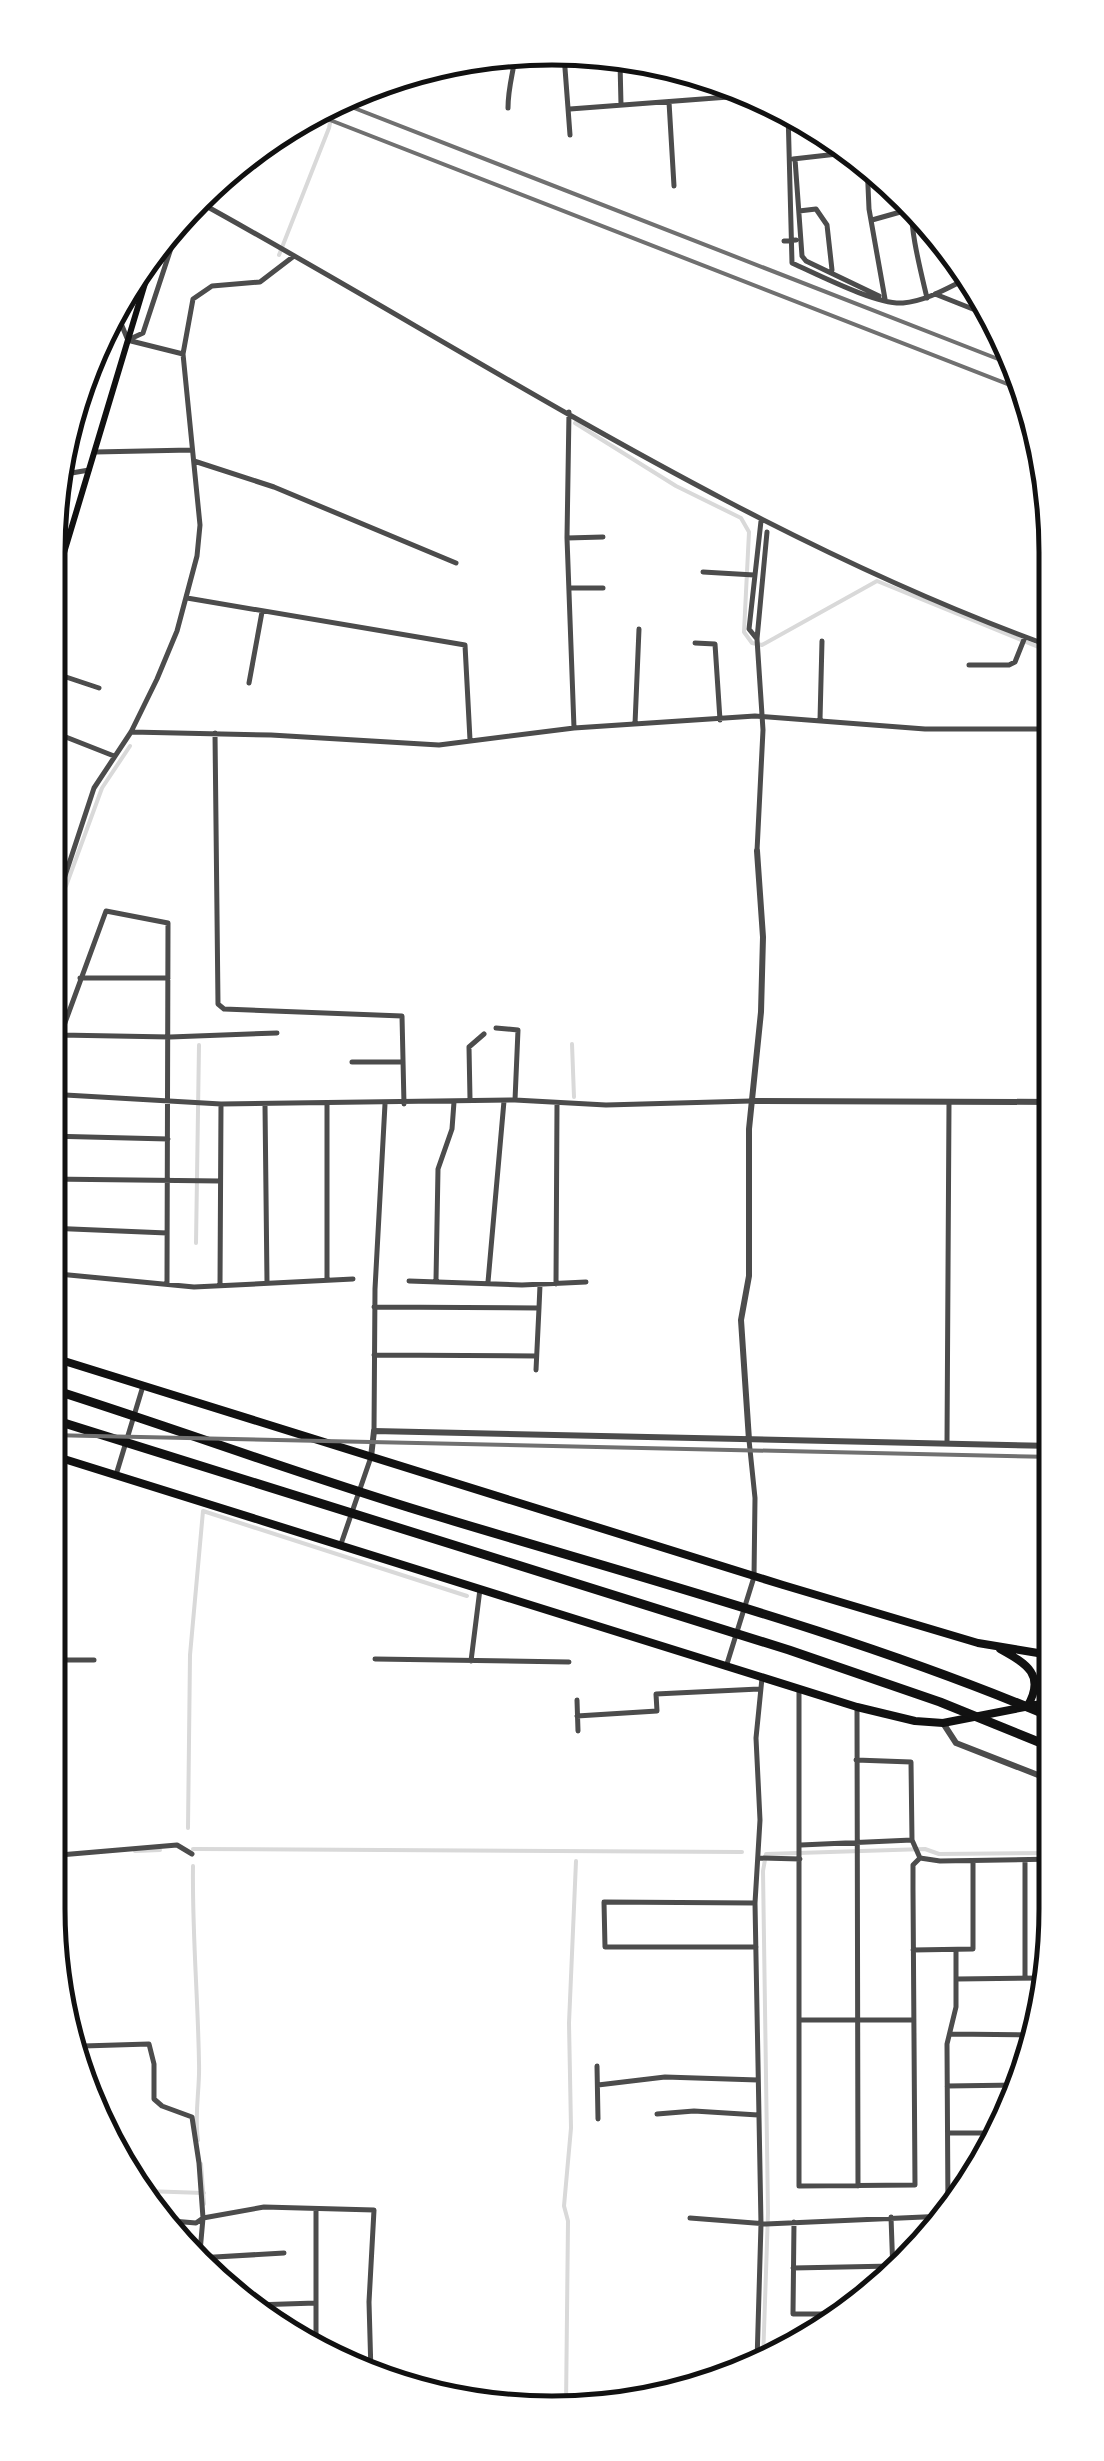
<svg xmlns="http://www.w3.org/2000/svg" width="1104" height="2461" viewBox="0 0 1104 2461" font-family="Karla,sans-serif">
<style>
.lines{fill:none;stroke-linecap:round;stroke-linejoin:round}
.stream{stroke:#d9d9d9;stroke-width:4}
.minor{stroke:#4c4c4c;stroke-width:5}
.tertiary{stroke:#4c4c4c;stroke-width:6}
.secondary{stroke:#111;stroke-width:6}
.trunk{stroke:#111;stroke-width:8}
.motorway{stroke:#111;stroke-width:9}
.rail{stroke:#707070;stroke-width:4}
.rim{fill:none;stroke:#111;stroke-width:5}
</style>
<rect width="100%" height="100%" fill="#fff"/>
<g class="lines">
<path class="stream" d="M279,255L329,128L335,98
M575,423L676,486L741,518L749,532L744,632L752,643L762,645L877,581L1053,653
M66,886L102,788L130,746
M572,1044L574,1097
M196,1243L199,1045
M188,1828L190,1655L203,1511L467,1596
M193,1849L742,1852
M135,1851L160,1850
M193,1866C192,1932 198,1997 199,2063C200,2090 194,2113 198,2140
M201,2164L204,2204
M144,2191L204,2193
M763,2360L768,2213L763,1871L766,1854L925,1849L939,1854L1056,1853
M566,2407L568,2221L564,2206L571,2128L569,2023L576,1861"/>
<path class="minor" d="M564,55L570,135
M620,62L621,105
M424,76L425,74
M669,102L674,186
M508,108C508,86 514,71 516,50
M570,109L755,95
M788,111L792,263C819,275 877,305 903,303C927,301 949,287 970,277
M793,159L855,152
M795,159L802,256L806,261L879,296
M867,163L869,209L885,299
M197,201C478,356 749,538 1053,647
M912,202C909,227 921,272 927,298
M799,211L816,209L827,225L832,270
M872,220L911,209
M784,241L796,240
M935,294L998,319
M127,299L120,321L127,338
M128,340L143,333L179,224L200,203
M131,341L183,354
M569,412L567,538L574,728
M95,452L191,450
M194,461L274,487L456,563
M60,475L89,470
M567,538L603,537
M703,572L754,575
M571,588H603
M187,598L465,645L470,740
M757,639L749,629L761,521
M695,643L715,644L720,720
M969,665H1009L1015,662L1025,637
M48,671L99,688
M249,683L262,612
M820,720L822,641
M635,724L639,629
M48,730L114,756
M131,732L271,735L439,745L574,728L755,716L925,729H1053
M215,733L218,1004L224,1009L402,1016L404,1104
M757,851L763,730L757,639L767,532
M48,919L60,891L94,788L131,732L157,679L177,631L197,556L200,525L183,354L193,299L212,286L260,282L294,256
M80,978H168
M496,1028L518,1030L515,1100
M60,1035L170,1037L277,1033
M352,1062H402
M48,1069L106,911L168,923L167,1283
M48,1094L221,1104L515,1100L606,1105L751,1101
M470,1099L469,1047L484,1034
M327,1103V1279
M265,1105L267,1282
M48,1136L168,1139
M48,1179L220,1181
M48,1228L167,1233
M48,1273L194,1287L353,1279
M436,1280L438,1169L452,1129L454,1102
M409,1281L522,1285L586,1282
M488,1282L504,1101
M556,1284L557,1104
M220,1286L221,1104
M374,1307L539,1308L540,1285
M374,1355L536,1356
M536,1370L539,1308
M374,1431L375,1289L385,1104
M947,1443L949,1103
M116,1475L143,1386
M341,1544L371,1457
M375,1659L569,1662
M48,1660H94
M471,1661L480,1589
M726,1667L754,1577L755,1498L749,1440
M799,1689V2186L915,2185L913,1890V1865L920,1858L912,1840L911,1762L856,1760
M577,1700L578,1731
M857,1707L858,2186
M577,1716L657,1711L656,1694L759,1689
M48,1761H62L59,1805L63,1853
M801,1845L912,1840
M48,1856L177,1845L192,1854
M758,1858L800,1859
M920,1858L940,1861L1056,1859
M1025,1860V1978
M755,1903L604,1902L605,1947H756
M913,1950L973,1949V1861
M957,1979L1045,1978
M800,2020H913
M950,2034L1036,2035
M69,2036L83,2046L149,2044L154,2064V2099L162,2106L192,2117L199,2163L203,2218L196,2223L160,2220
M597,2066L598,2119
M598,2085L665,2077L758,2080
M947,2086L1022,2085
M657,2114L694,2111L758,2115
M948,2133H994
M948,2212L947,2044L956,2007V1950
M891,2217L893,2273
M690,2218L766,2224L946,2216
M794,2222L793,2314H842
M198,2258L284,2253
M199,2263L203,2218L264,2207L374,2210L369,2302L371,2373
M793,2268L893,2266
M250,2305L316,2303
M316,2352V2210
M757,2362L761,2224L755,1903L760,1820L756,1738L762,1678"/>
<path class="tertiary" d="M751,1101L1054,1102
M749,1440L741,1320L749,1276V1129L761,1012L763,937L757,851
M371,1457L374,1431L1055,1446
M943,1723L956,1743L1056,1782"/>
<path class="secondary" d="M48,606L155,250"/>
<path class="trunk" d="M48,1356L783,1585L978,1643L1056,1656
M48,1454L857,1707L915,1721L943,1723L1056,1701
M1000,1649C1027,1664 1046,1675 1027,1707"/>
<path class="motorway" d="M48,1388C178,1429 306,1477 437,1516C644,1579 856,1634 1056,1719
M48,1418L789,1650L940,1702L1056,1749"/>
<path class="rail" d="M331,99L1016,366
M312,113L1023,390
M48,1435L1055,1457"/>
</g>
<path d="M0 0H1104V2461H0ZM552 65H552A487 487 0 0 1 1039 552V1909A487 487 0 0 1 552 2396H552A487 487 0 0 1 65 1909V552A487 487 0 0 1 552 65Z" fill="#fff" fill-rule="evenodd"/>
<path class="rim" d="M552 65H552A487 487 0 0 1 1039 552V1909A487 487 0 0 1 552 2396H552A487 487 0 0 1 65 1909V552A487 487 0 0 1 552 65Z"/>
</svg>
